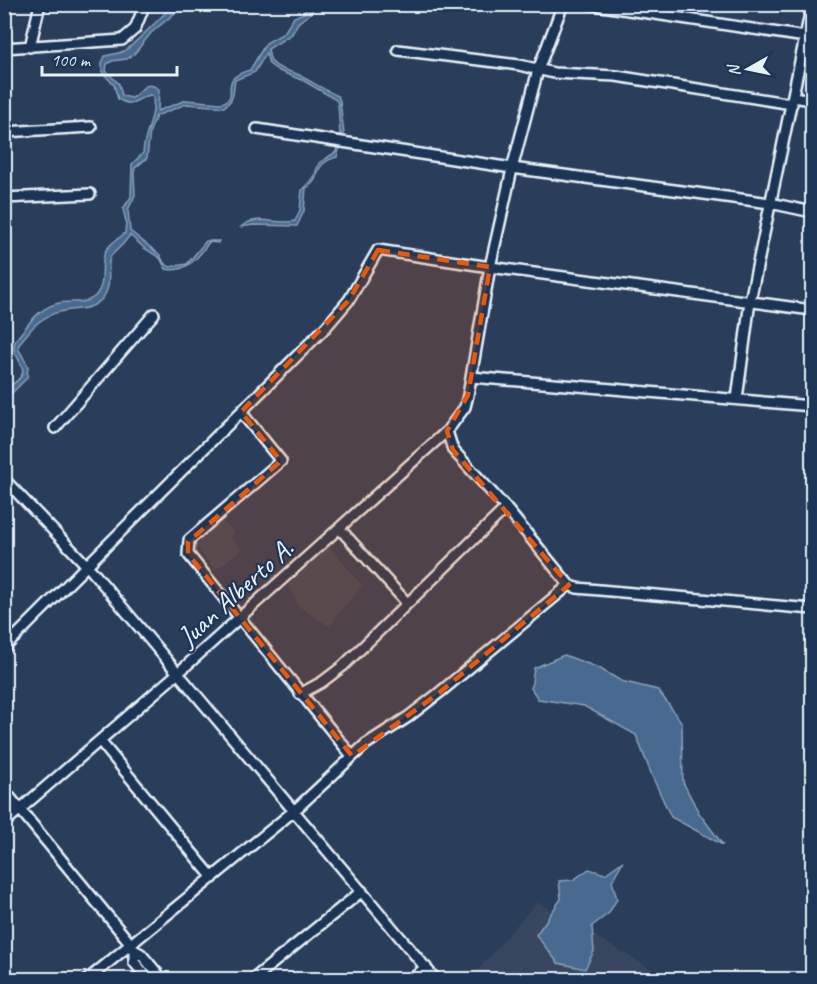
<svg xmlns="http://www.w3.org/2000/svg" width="817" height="984" viewBox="0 0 817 984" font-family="Caveat,sans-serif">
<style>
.built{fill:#39475e}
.water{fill:#4a6a90;stroke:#89a0ba;stroke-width:1.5}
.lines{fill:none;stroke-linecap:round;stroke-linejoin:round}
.street-casing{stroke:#e8f1f8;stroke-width:14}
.street{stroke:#1d3557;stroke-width:9}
.marked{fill:#e8590c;fill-opacity:0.2;stroke:#e8590c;stroke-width:4.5;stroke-dasharray:12 8;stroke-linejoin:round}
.labels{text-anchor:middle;stroke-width:4.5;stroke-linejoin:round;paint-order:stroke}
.street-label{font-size:28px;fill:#e8f1f8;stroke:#1d3557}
</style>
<rect width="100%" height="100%" fill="#2a3d5a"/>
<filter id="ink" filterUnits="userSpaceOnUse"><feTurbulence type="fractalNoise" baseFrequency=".0167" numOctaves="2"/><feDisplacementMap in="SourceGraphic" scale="12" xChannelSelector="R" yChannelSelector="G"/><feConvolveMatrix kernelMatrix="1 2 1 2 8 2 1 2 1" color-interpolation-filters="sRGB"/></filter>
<g filter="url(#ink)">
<path class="built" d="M220,519L234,532L231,538L242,549L215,570L193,542Z
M328,544L362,586L335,617L331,627L298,606L285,578Z
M537,902L668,979L469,980Z"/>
<path class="water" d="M172,5H179L175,13L151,33L135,53L127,59L112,61L107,64L106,71L119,84L122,96L132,98C142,91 145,79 159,89L158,111L186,100L221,103C243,97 214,79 250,70L266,43L284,33L294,17L304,13L310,5H314L311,13L298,23L292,34L268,49C269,53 269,60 273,63C279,70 291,71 299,75C312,82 324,90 338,96L340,101L344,134H340L338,103L335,99L304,81L279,71L269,64L266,53L255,72L235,80C233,92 235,99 224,107L186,104L156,116L150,131L147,158L135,168L134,173L135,195L128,210L130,231L160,255L164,263L170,267L187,264L206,241H219L218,243L209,242C200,256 185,274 166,269L160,258L144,248L130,235L123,244L110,257C106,272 113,284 103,298C91,311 79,308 64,311C50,313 36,322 28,333C24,338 19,342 18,348L28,366L27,378L5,400V388C46,369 1,357 18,337C29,323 38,310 55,304C68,299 85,306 95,296C107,283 99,267 105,252C109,243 119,239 125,233L126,221L123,209L131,197L132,164L143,153C144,134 156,116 153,97L150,95C136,98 134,109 118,99L114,85L102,72V63L105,56C111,54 118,54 124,51C129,49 170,9 172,5Z
M337,147H340L337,157C331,159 324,161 320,168C315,177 317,182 306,188L304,211L297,226L254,225L241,227C255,213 279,226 295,221L300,210L302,190L314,177L319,163L336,152Z
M564,655L599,668L621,681L658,690L682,723L683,782L699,813L723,845L671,817L652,776L636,735L584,706L538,699L531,688L534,668Z
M623,861L612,881L617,899L609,913L592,926L594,951L585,969L558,963L536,935L561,899L559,881L573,880L589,869L605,874Z"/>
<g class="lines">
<defs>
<path id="street" d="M589,4L812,38
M30,47L40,4
M4,48L122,40L135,29L145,4
M398,50L519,65L554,73L616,76L792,104
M793,97L812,100
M257,129L512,168L770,203L812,212
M4,132L91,127
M4,198L90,194
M471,377L812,406
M737,399L750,301L812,4
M241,412L281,461L189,540L188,554L352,756
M55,428L154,314
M447,431L453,450L506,508L569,585L577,588L812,609
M4,479L92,571L436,980
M340,529L407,603
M4,648L326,327L349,300L378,250L490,267L812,310
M300,694L322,682L343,666L506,508
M100,741L213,878
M4,790L130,943L134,950V962L149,980
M4,823L178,673L447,431L465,407L468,395L490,267L513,165L538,70L563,4
M134,950L141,954L163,980
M87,980L295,810L366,744L408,717L439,693L569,585
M252,980L362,891
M411,980L426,967"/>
</defs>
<use href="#street" class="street-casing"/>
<use href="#street" class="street"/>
</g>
</g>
<path class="marked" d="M378,250L490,267L468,395L447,431L453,450L569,585L439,693L352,756L188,554V542L281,461L241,412L349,300Z"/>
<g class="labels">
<g class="street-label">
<text transform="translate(235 592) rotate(-42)" y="10">Juan Alberto A.</text>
</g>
</g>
<rect width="817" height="984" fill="none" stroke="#1d3557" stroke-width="24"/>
<rect x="12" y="12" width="793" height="960" fill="none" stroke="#e8f1f8" stroke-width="2" filter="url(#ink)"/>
<g transform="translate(748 69) rotate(261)" stroke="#1d3557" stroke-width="4.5" paint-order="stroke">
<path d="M0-4.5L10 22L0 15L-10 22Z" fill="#e8f1f8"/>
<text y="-9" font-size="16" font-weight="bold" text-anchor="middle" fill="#e8f1f8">N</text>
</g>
<path d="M42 66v9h135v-9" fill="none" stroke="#e8f1f8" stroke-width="3"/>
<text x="51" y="66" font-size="18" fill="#e8f1f8" stroke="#1d3557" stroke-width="4.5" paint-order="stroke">100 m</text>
</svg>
